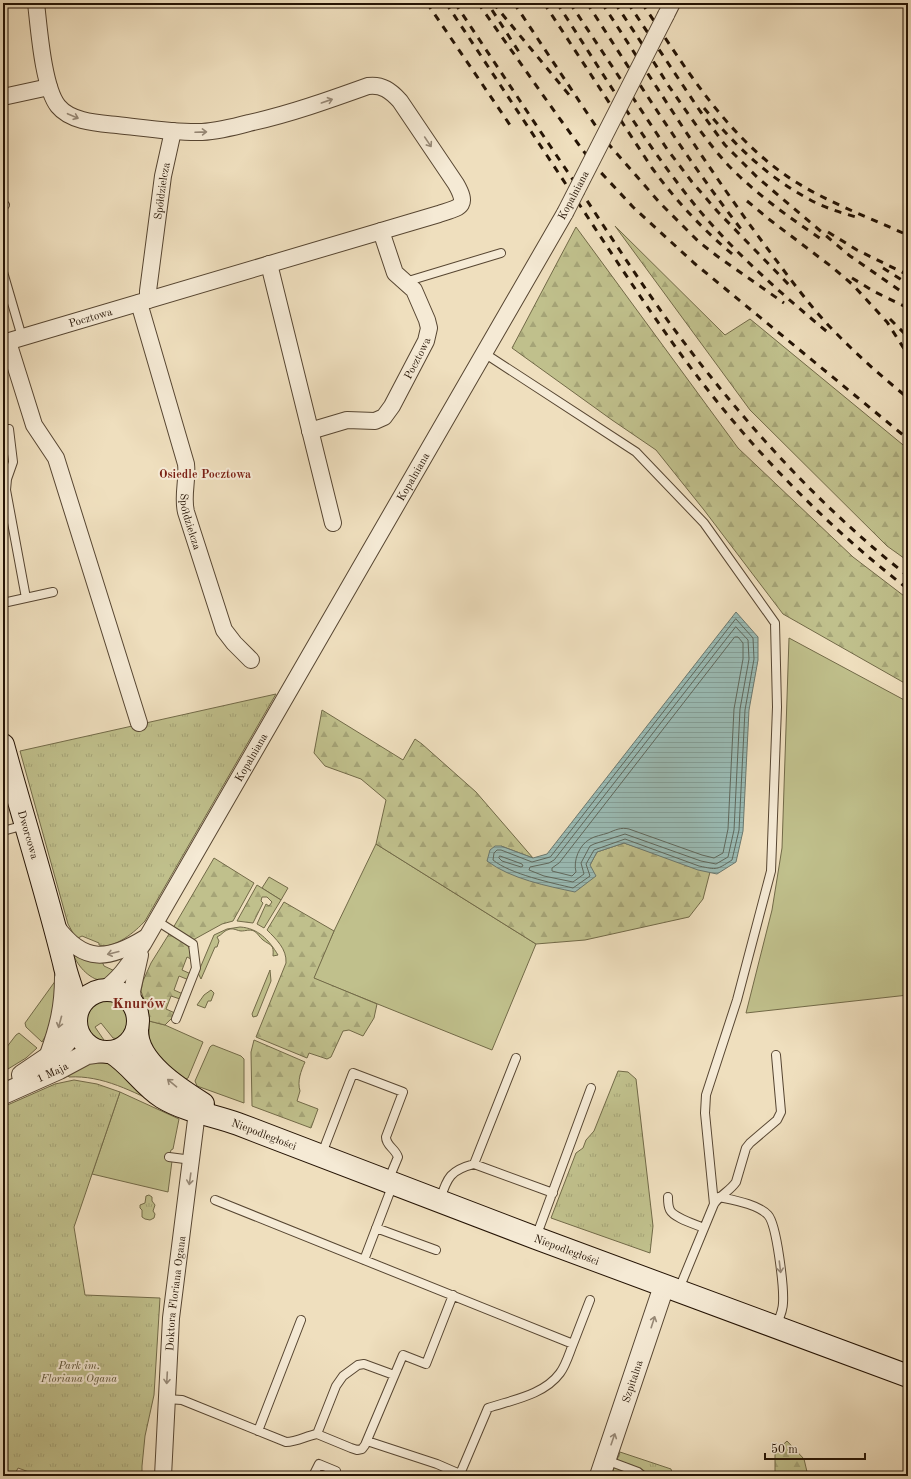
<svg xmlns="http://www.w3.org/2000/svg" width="911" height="1479" viewBox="0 0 911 1479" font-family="'Old Standard TT',serif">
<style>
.grass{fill:#c0c08c;stroke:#726a48}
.forest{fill:url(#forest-firs);stroke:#726a48}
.park{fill:url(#park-tufts);stroke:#726a48}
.water{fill:url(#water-rules);stroke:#6b786f}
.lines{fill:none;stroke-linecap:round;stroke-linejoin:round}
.shore{stroke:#5f685d;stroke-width:1}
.service-casing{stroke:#574632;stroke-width:10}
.minor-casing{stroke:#574632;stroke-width:18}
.tertiary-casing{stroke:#574632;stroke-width:22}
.secondary-casing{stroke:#241304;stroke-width:24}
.service{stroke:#f5ead5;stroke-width:8}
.minor{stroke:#f5ead5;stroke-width:16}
.tertiary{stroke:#f5ead5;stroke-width:20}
.secondary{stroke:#f5ead5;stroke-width:22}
.rail{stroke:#241304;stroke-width:3;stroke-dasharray:7 7;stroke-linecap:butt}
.minor-bridge-casing{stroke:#574632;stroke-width:18;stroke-linecap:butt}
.minor-bridge{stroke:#f5ead5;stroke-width:16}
.oneway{stroke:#978977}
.labels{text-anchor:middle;stroke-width:4;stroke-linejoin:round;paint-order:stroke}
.street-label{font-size:11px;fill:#241304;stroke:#f5ead5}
.park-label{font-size:11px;font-style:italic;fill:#5b5034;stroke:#f5ead5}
.neighbourhood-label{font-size:12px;font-weight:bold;fill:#7a1f14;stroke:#f5ead5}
.district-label{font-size:15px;font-weight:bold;fill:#7a1f14;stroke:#f5ead5}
</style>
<defs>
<pattern id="forest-firs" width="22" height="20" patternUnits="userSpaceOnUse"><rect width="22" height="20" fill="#c0c08c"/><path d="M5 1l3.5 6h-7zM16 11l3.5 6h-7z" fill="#a5a477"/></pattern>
<pattern id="park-tufts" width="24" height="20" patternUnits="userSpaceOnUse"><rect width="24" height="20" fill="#c0c08c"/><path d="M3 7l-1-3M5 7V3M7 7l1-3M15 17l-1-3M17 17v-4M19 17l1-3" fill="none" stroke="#a5a477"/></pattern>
<pattern id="water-rules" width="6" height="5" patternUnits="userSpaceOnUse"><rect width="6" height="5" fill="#9abcb6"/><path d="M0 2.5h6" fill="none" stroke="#85a19b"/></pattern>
</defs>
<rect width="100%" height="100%" fill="#efdfbe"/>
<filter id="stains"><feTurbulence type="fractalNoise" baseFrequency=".005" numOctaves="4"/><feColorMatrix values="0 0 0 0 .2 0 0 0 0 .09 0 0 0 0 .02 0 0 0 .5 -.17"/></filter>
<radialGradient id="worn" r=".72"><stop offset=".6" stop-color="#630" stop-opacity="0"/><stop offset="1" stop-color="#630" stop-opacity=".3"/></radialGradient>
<path class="grass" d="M789,638L908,702V995L746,1013L772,910L782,848Z
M376,844L536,944L492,1050L313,978L334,931Z
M269,877L288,888L281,900L262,888Z
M240,927C258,928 269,940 278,955L273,956C274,944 271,946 263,940C259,937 258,933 254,931C249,929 246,931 241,931C238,931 234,928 230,929C224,930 222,935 217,937L219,941L217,947H215L201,979L198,973L214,935L227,929Z
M73,954L101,959L104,966L117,972L105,981C91,981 78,967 73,954Z
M270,970L271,981L257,1016L253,1017L252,1014Z
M56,980C59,998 52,1027 42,1042L26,1027L25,1023Z
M211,990L214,993L211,1001H208L205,1008L197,1005L204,995Z
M104,999C107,999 111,999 113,1000C132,1005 132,1028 119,1039L113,1038L101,1023L95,1027L106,1043C79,1039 78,1006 104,999Z
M149,1021L165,1025L203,1042L188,1078L182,1081L160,1059L149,1042Z
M19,1033L37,1048L26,1058L3,1072V1052L16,1035Z
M213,1045L241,1056L244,1059V1103L197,1086L195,1081L210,1047L211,1046Z
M106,1060L163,1106C133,1092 103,1075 69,1077L63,1071L74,1065Z
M120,1092L179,1119L173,1149L171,1150L169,1157L172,1161L168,1192L92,1174Z"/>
<path class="forest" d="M615,226L725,335L750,319L908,449V561L887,546L750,410Z
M576,227L738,448L853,557L908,599V685L783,614L704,510L656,450L612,420L512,348Z
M322,710L403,760L415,739L422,744L476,792L533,858L501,846L487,861L590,865L597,852L624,843L710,872L703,899L689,917L585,940L536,944L376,844L386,800L361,779L325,766L314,753Z
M214,858L254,883L233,921L222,924L193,940L173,928Z
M257,885L281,900L264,928L257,924L266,904L269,906L272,902L267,897H262L261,901L263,903L253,923L237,921Z
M284,902L334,931L314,978L377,1004L374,1018L363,1036L349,1030L343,1031L331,1057L327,1059L309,1053L307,1058L256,1037L286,963C287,949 276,939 267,930Z
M169,934L188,945L193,960L187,957L182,970L191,974L189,980L179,976L174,990L183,994L180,999L171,996L166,1009L175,1013L173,1017L165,1025L149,1021L148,1011L141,991L143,981L151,963Z
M254,1040L305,1062C301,1071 297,1081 300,1091L297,1101L318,1109L311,1128L252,1106L251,1052Z
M787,1441L804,1459L808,1476H775V1452Z"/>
<path class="park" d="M276,694L145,921C136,931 114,950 99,945V943L82,936L78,938L73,933L68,924L20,751Z
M618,1071L628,1072L636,1079L653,1226L650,1253L551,1218L576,1153L583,1148L586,1140L594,1131Z
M74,1080L97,1084L120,1092L74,1227L85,1295L160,1298L154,1395L145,1436L142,1466V1476H40L18,1468L14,1476H7L3,1474V1107L55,1084Z
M146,1196L149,1195L152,1197V1201L155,1205L153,1211L155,1214L154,1218L150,1220L145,1219L142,1217V1210L140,1208V1205L145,1203Z
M620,1452L671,1469L673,1476H611Z"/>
<path class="water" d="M736,612L758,637V660L749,710L743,831L736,862L717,874L698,870L624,843L597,852L590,865L596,876L575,892C547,886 511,879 487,861L490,850L495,846H501L533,858L547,854Z"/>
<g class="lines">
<path class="shore" d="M736,619L753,638L754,659L745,710L739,830L732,860C716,870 718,870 699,866L625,839L594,850L586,864L590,876L573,888C552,883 510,874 493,860L494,853L497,850H501L532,862L550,857Z
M736,627L748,640L749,659L740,709L734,830L728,857L716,864L701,861L625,834L594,844L590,846L581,863L584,874L573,882L544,876L529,870L530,867L549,863L554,860Z
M735,637H738L743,643V659L734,709L728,829L723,853L714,858L702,855L629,829C621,827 615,830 608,833C602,835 595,836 590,839C579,845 573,861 576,872L572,876L552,871V868L559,863Z
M500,856L522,864L523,866L521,867L502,861L499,858Z"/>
<defs>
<path id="service" d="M3,206L5,205
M3,272L22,337
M405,282L501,253
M484,353L636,452L704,523L775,623L777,707L771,871L737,1000L706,1095L705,1113L714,1204
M9,429L13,462L7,479L6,490L26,598
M3,603L53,592
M3,831L25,825
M157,921L193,944L196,968L176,1019
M321,1156L353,1073L403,1092L386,1137C386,1146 395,1148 398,1157L388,1181
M169,1157L192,1160
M474,1164L516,1058
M668,1197C668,1201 668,1206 670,1210C674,1218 695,1224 704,1228
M719,1197C733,1200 758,1204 768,1215C777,1225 784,1288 783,1303C783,1311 779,1319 776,1326
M215,1200L573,1344L590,1300
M440,1200C447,1177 451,1170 474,1164L553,1193
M376,1228L436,1250
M536,1237L591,1088
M364,1260L393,1184
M679,1289L714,1204C720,1195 730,1191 736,1182L746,1148L750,1143L777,1120L781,1112L776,1055
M166,1399L182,1400L286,1442C297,1442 306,1436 317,1434L336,1386L343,1376L358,1365L364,1364L394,1375
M258,1431L301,1320
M317,1434L351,1448L357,1450L362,1449L365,1445L403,1355L426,1364L453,1295
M367,1441L437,1464L460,1474L488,1408C512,1400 544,1395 560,1373C566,1365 569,1354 573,1344
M606,1460L638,1472L643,1476
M313,1476L319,1464L336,1471"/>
<g id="minor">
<path d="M666,15L672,3"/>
<path d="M3,97L49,87"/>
<path d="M269,264L333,523"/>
<path id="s1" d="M148,300V291L163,176L173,131"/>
<path id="s2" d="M139,303L186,464C188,480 182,496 186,512L224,630L234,643L251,660"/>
<path d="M8,342L34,425L56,458L139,723"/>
<path id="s3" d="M3,343L439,214C460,207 469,207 456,184L400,101C391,91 382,84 368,86C329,100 290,114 249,123C234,127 218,131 202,132C174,133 145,128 117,125C98,123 71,122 58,106C43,87 39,28 36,3"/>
<path id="s4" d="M310,431L347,420L375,421L384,417L392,406L426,341L429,328L427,320L414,290L395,273L381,231"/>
<path d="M57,927C84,964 109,960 145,938"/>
<path id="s5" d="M103,990C120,979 131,961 143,944L565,213"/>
<path d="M134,1006L132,991L140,955"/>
<path id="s6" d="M163,1476L171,1318L197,1112"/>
</g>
<g id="tertiary">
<path d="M50,1055C60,1027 65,1007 65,977"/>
<path d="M22,1075L59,1050L70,1037L76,1024"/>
<path id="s7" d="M3,1094L59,1069L87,1054L102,1052"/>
<path id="s8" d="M600,1476L664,1286"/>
</g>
<g id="secondary">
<path id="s9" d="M3,745C23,818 46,890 64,963C67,979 75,994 77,1010"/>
<circle cx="107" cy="1021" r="31"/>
<path d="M137,1030C136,1062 179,1089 203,1104"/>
<path id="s10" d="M111,1052C131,1064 142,1084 162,1097C185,1111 213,1115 238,1124L536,1238L908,1376"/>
</g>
</defs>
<use href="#service" class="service-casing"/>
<use href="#minor" class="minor-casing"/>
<use href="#tertiary" class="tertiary-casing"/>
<use href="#secondary" class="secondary-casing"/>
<use href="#service" class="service"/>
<use href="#minor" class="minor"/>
<use href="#tertiary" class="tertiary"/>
<use href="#secondary" class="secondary"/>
<path class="rail" d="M427,3L510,125
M446,3C491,71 536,139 581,207C618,263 654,319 694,372C755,453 828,527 908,589
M455,3C497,66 539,130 582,193C611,237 640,282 671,325C739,417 817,505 908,576
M478,3L557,115L593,164L633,207L694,263L908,439
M493,3L570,96
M514,3L605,140L660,203L699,242L717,256L784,303
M544,3L652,168C677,202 704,231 737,258
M557,3C603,73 646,146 699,210C739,257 784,296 831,335
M570,3L667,149L692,182L718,212L792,288
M587,3C637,80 685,157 741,229
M602,3C655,84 706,166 764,244C786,273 807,303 832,329C856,354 881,376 908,398
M615,3C633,30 651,57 668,85C687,112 706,141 728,165C757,195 790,218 824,241
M628,3L700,111L725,145L758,178L850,256L908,296
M642,3C685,67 725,135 791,179C825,201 865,216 903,233
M492,10L519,52
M704,108C735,145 765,175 807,198C822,207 839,212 856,217
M747,201L770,220L832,267L853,285L887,322L908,355
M828,232L857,250L908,275
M883,268L908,284
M852,278L875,292L908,308
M890,319L908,337"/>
<defs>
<path id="minor-bridge" d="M565,213L666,15"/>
</defs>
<use href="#minor-bridge" class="minor-bridge-casing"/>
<use href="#minor-bridge" class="minor-bridge"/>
</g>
<defs><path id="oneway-shaft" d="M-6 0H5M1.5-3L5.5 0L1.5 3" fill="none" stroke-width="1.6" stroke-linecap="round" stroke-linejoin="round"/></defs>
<g class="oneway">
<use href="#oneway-shaft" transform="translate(327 101) rotate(-19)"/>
<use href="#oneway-shaft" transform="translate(73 116) rotate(23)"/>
<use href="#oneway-shaft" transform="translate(201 132) rotate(-2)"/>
<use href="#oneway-shaft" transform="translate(428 142) rotate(56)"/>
<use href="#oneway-shaft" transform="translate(113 953) rotate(166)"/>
<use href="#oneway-shaft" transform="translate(60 1022) rotate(105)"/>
<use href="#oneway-shaft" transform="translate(172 1083) rotate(-140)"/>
<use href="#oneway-shaft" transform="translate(190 1179) rotate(98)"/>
<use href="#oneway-shaft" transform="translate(780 1267) rotate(83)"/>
<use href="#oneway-shaft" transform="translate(653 1322) rotate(-72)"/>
<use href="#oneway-shaft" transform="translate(167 1378) rotate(93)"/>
<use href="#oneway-shaft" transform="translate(613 1439) rotate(-71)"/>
</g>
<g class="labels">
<g class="street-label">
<text dy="4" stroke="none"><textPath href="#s1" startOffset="110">Spółdzielcza</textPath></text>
<text transform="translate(573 195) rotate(-62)" y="4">Kopalniana</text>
<text dy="4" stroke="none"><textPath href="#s3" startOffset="91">Pocztowa</textPath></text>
<text dy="4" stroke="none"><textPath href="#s4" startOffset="144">Pocztowa</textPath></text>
<text dy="4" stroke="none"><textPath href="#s5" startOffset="601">Kopalniana</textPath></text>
<text dy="4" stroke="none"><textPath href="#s2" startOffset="226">Spółdzielcza</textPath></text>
<text dy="4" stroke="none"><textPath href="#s5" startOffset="277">Kopalniana</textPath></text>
<text dy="4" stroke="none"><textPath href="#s9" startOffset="93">Dworcowa</textPath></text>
<text dy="4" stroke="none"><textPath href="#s7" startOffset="54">1 Maja</textPath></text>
<text dy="4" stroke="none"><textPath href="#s10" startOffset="177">Niepodległości</textPath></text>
<text dy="4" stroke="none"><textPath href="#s10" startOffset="501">Niepodległości</textPath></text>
<text dy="4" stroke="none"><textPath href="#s6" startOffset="183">Doktora Floriana Ogana</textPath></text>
<text dy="4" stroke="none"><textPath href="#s8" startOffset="100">Szpitalna</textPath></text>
</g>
<g class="park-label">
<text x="79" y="1369">Park im.<tspan x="79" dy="13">Floriana Ogana</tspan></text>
</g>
<g class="neighbourhood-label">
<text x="205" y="478">Osiedle Pocztowa</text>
</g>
<g class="district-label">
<text x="139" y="1008">Knurów</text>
</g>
</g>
<rect width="911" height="1479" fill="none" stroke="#efdfbe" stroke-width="16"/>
<rect x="4" y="4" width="903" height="1471" fill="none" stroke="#241304" stroke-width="2"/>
<rect x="8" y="8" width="895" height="1463" fill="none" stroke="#241304"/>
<path d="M765 1453v6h100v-6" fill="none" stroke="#241304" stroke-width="2"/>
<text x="771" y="1453" font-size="12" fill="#241304" stroke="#f5ead5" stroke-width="3" paint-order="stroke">50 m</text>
<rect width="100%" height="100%" filter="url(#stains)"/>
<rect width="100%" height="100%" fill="url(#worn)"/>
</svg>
